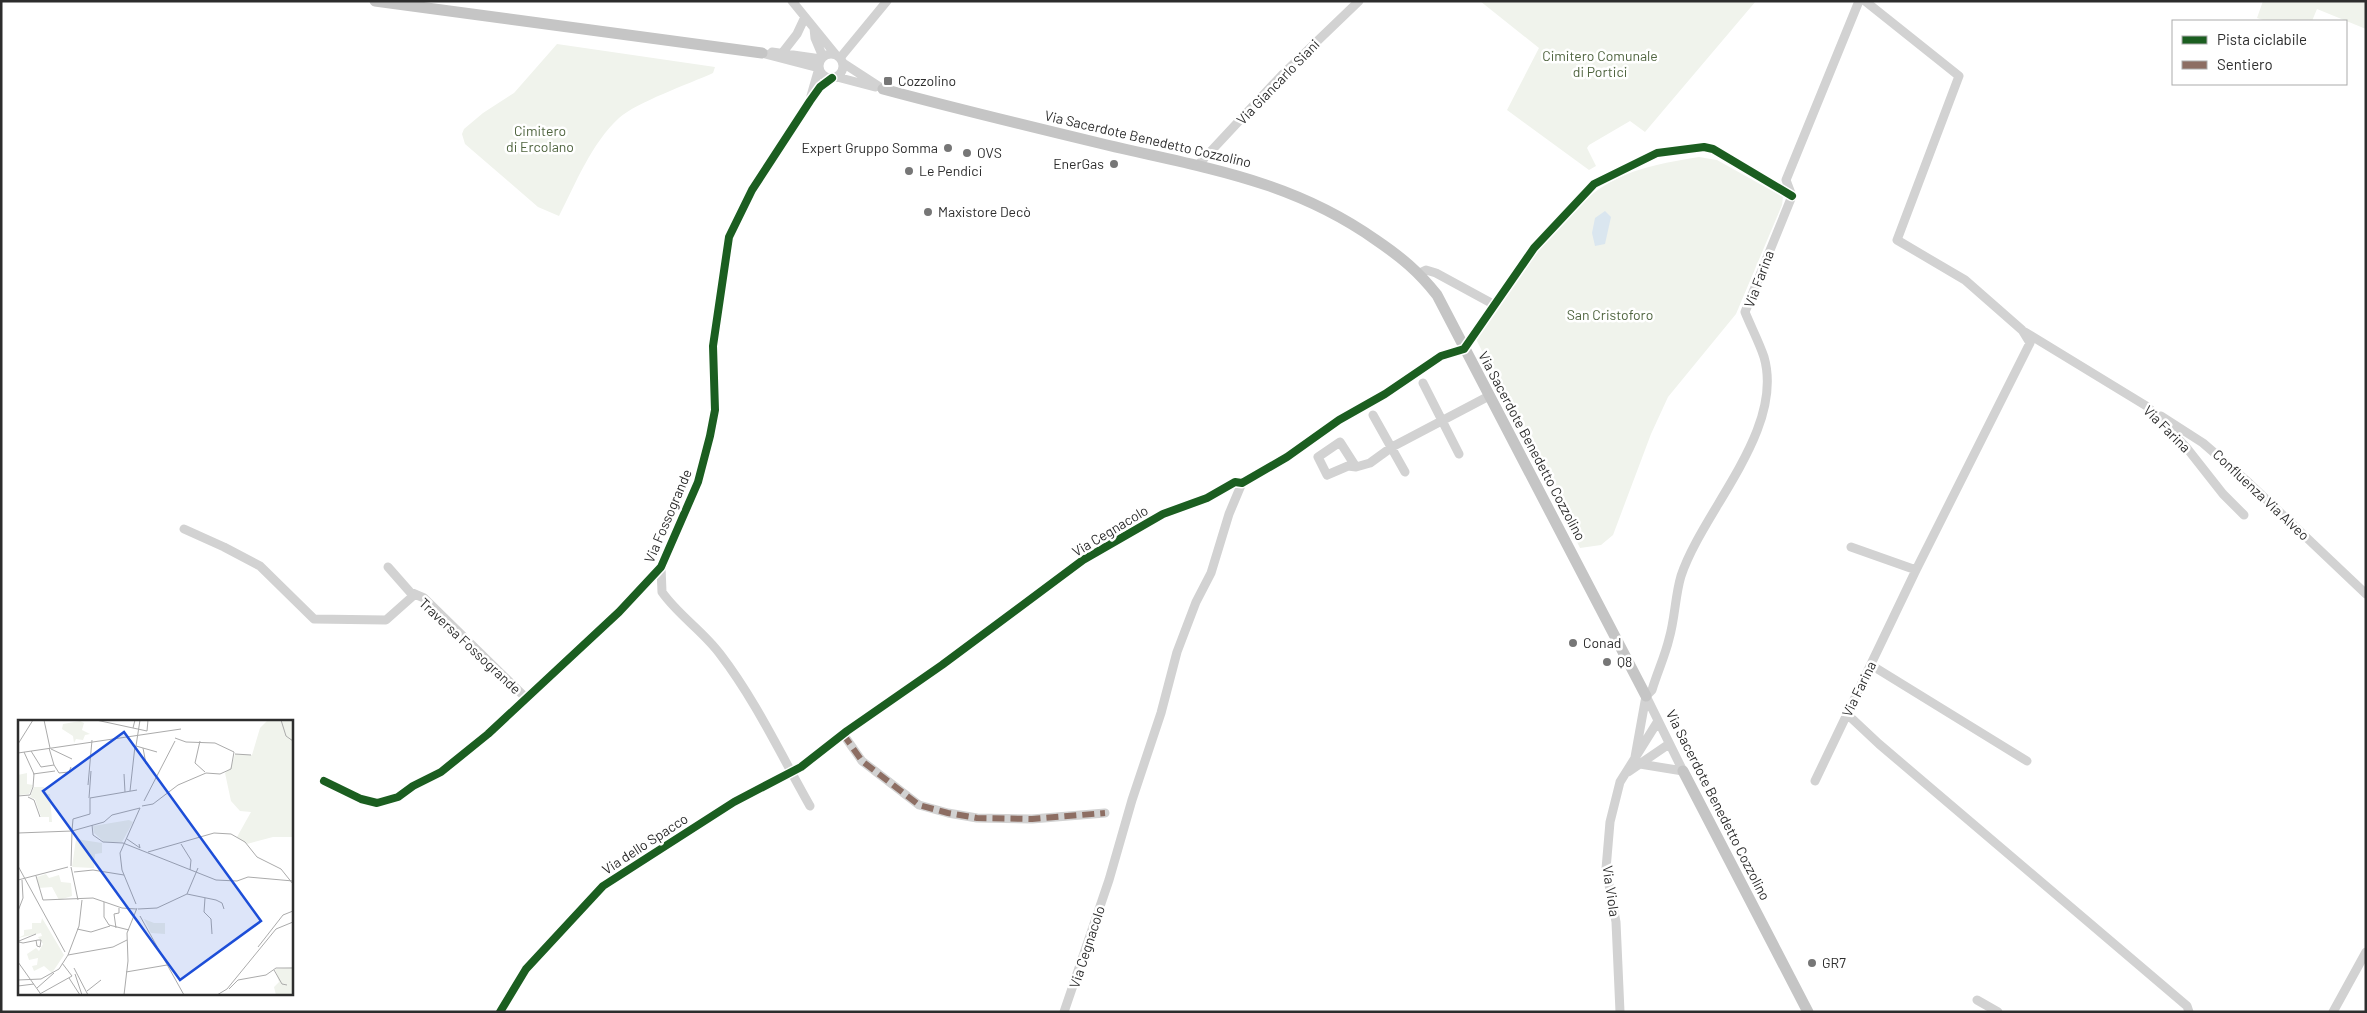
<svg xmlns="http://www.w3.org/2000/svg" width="2367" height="1013" viewBox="0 0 2367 1013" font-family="Barlow,sans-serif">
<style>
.green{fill:#f0f3ec}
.water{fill:#dae6ef}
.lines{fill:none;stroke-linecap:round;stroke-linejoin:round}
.minor{stroke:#d2d2d2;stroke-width:9}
.major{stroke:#c5c5c5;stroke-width:11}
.quiet{stroke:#8d6e63;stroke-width:6;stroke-dasharray:12 6;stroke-linecap:butt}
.cycleway-casing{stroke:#fff;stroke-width:11}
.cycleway{stroke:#1b5e20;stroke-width:8}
.poi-dot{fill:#767676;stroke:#fff;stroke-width:2}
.labels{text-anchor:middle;stroke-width:5;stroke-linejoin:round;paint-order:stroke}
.park-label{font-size:14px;fill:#4f643f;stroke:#fff}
.poi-label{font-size:14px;fill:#2d2d2d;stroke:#fff;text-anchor:start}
.street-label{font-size:14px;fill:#2d2d2d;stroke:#fff}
.inset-road{fill:none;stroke:#ababab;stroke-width:1}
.view{fill:#1d4ed8;fill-opacity:0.15;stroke:#1d4ed8;stroke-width:2.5}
.inset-edge{fill:none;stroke:#2d2d2d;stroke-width:2.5}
</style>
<rect width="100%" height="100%" fill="#fff"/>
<path class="green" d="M1480,1H1756L1645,132L1630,121L1589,145L1587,148L1596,166L1589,170L1507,110L1539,48Z
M2263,1H2366V29L2317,9L2312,21H2266L2257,18Z
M557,44L715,67L713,73C689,84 637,102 619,118C591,144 576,183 559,216L538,207L465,144L462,134L464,129L483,113L514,93Z
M1699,157L1717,160L1783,197L1782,205L1736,314L1668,397L1651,434L1613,535L1601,545L1580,548L1475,337C1510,288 1560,208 1614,180C1641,166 1670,162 1699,157Z"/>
<path class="water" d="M1605,211L1611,217L1605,244L1595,246L1592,233L1595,218Z"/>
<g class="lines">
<path class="minor" d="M792,1L836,55
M814,28L815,38L823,57
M772,52L821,59
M783,52L797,34L805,17
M762,53L819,68L811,96
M819 66a12 12 0 1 1 24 0a12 12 0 1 1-24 0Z
M840,58L887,1
M843,63L883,89
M837,77L875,87
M1198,165L1282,75L1359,1
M1420,273L1426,270L1436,273L1493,304
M2025,332L2148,407L2186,447L2223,494L2244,515
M1423,383L1459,454
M1373,415L1405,472
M2161,416L2203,443L2249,483L2366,594
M1356,467L1348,466L1327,475L1318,457L1340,442L1356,467L1370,463L1392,447L1489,396
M184,529L224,547L260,566L314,619L386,620L413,596L417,595L424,598L526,698
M1851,547L1916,570
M388,567L410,592L417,595
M661,567L662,592C678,615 703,631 720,654C756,701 781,755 810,806
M1871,665L2027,761
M1646,696L1683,771
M1847,714L1879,744L2187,1006L2189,1012
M843,734L862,761L919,805L948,813L977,818L1032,819L1105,813
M1635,757L1646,696L1652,690C1657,673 1665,656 1669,639C1675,619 1675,596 1681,576C1703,510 1785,430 1764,357C1759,342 1751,327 1745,312L1792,196L1786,180L1859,1
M1640,764L1683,771
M1628,772L1669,744
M324,781L361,799L377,803L398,797L413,786L441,772L488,734L619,612L661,567L698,482L710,436L715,410L713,346L729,237L752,190L810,101L820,87L832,78
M1815,781L1916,570L2030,343L2022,330L1965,280L1897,240L1959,76L1865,1
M1977,1000L1998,1012
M500,1012L526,969L603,886L734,802L801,767L847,731L942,665L1083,560L1163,514L1207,498L1235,482L1242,483L1287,457L1339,420L1385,394L1441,356L1464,349L1534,248L1594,184L1657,153L1704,147L1713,149L1792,196
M1064,1012L1109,880L1132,800L1161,713L1177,652L1196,602L1211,573L1229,514L1242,483
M1620,1012L1616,922L1606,869L1610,822L1620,782L1658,721
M2333,1012L2366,952"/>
<path class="major" d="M375,1L762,53
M883,89C957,109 1032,127 1107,145C1205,168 1291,180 1376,240C1401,257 1418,271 1437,295L1646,696
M1683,771L1808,1012"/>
<path class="quiet" d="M843,734L862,761L919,805L948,813L977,818L1032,819L1105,813"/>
<defs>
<path id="cycleway" d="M324,781L361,799L377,803L398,797L413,786L441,772L488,734L619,612L661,567L698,482L710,436L715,410L713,346L729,237L752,190L810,101L820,87L832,78
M500,1012L526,969L603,886L734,802L801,767L847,731L942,665L1083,560L1163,514L1207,498L1235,482L1242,483L1287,457L1339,420L1385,394L1441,356L1464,349L1534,248L1594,184L1657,153L1704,147L1713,149L1792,196"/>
</defs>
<use href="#cycleway" class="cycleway-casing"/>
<use href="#cycleway" class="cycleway"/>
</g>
<g class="poi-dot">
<rect x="883" y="76" width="10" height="10" rx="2.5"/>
<circle cx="948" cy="148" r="5"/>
<circle cx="967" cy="153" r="5"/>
<circle cx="1114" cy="164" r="5"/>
<circle cx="909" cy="171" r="5"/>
<circle cx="928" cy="212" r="5"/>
<circle cx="1573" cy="643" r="5"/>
<circle cx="1607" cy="662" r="5"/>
<circle cx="1812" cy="963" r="5"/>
</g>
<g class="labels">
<g class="park-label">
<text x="1600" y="61">Cimitero Comunale<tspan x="1600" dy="16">di Portici</tspan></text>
<text x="540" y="136">Cimitero<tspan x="540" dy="16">di Ercolano</tspan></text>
<text x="1610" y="320">San Cristoforo</text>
</g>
<g class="poi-label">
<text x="898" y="86">Cozzolino</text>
<text x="938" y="153" text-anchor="end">Expert Gruppo Somma</text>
<text x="977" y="158">OVS</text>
<text x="1104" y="169" text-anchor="end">EnerGas</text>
<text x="919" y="176">Le Pendici</text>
<text x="938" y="217">Maxistore Decò</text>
<text x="1583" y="648">Conad</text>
<text x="1617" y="667">Q8</text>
<text x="1822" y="968">GR7</text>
</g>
<g class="street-label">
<text transform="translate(1278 82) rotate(-46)" y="5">Via Giancarlo Siani</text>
<text transform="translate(1148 139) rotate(13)" y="5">Via Sacerdote Benedetto Cozzolino</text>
<text transform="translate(1759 279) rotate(-69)" y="5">Via Farina</text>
<text transform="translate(2167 429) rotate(45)" y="5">Via Farina</text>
<text transform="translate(1532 446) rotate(62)" y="5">Via Sacerdote Benedetto Cozzolino</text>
<text transform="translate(2261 495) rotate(43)" y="5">Confluenza Via Alveo</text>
<text transform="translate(668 516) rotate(-67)" y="5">Via Fossogrande</text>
<text transform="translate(1110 531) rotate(-31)" y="5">Via Cegnacolo</text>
<text transform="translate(470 646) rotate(43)" y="5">Traversa Fossogrande</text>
<text transform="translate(1859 689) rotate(-64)" y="5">Via Farina</text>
<text transform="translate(1718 805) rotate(63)" y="5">Via Sacerdote Benedetto Cozzolino</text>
<text transform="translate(645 844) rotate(-33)" y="5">Via dello Spacco</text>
<text transform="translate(1611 891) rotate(82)" y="5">Via Viola</text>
<text transform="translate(1087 947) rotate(-72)" y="5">Via Cegnacolo</text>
</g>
</g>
<g transform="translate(18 720)">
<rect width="275" height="275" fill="#fff"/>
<path d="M250,0H275V117H255L229,124L219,117L233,92L222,91L213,81L207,53L213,47L217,34L234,35L242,8ZM62,1L66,3L64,10L72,14L67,15L65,20L58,19L56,23L55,16L44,9L45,4ZM9,53V64L15,65L11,74L1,75L0,55ZM16,67H26L29,74H32L34,102H31V97H23L17,79L12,77ZM111,100L115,102L104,122H86L76,113L75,106ZM58,119L84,123V133L77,134L76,148L54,147ZM28,154L31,158L41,155L43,162L53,163L54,176L41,180L34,167L21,168L19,157ZM24,198L46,235L34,253L26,246L16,251L14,246L19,245L20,238L11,240L9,234L18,228L21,231L25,224L20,217L24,216L23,213L0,218L6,215V210L14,209V203H23ZM126,199L136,203H147V214L133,213ZM275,247V275H258L256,267L261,262L257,249Z" fill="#f0f3ec"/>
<path class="inset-road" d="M26,0L32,28M78,0L115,8M117,0L115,8L129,11L130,0M122,0L118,26L139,32M263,0L268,16L275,21M182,21L177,43L187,52M0,24L15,0M125,28L128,44M33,29L54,39M13,31L23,47L36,45L31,28M0,33L163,9M217,34L233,35M36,45L41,53L51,52L53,47M15,54L37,51M106,54L107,72M70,65L74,20M119,70L72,78V94L55,99L54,111L86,102L94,95L122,88M112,71L117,26M0,76L12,75L15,67L16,54L6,32M10,77L16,80L22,97M71,78L73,51M126,81L157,21M124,86L135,84L160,65L188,53L202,54L213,49L216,32L197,23L168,22L157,18M74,105L75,115L85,122L105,123L198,160L219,161L230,157L275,161M0,113L54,111L53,146M109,119L122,128L121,124M163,124L173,140L172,150M130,132L196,113L213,114L227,122L239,137L263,149L275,164M0,146L47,232M53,147L60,180M56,152L75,150L106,155M18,156L25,180L75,178L104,188L118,189M0,160L50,147M169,174L180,148M187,178L186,192L193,199L194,214M86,182V197L91,205L111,210M118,184L104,150L102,133L122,88M120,189L139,188L169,174L198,180L204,183L206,189M0,191L5,178L4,160M122,196L166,275M98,208L96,194L101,193V188M59,209L73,212L92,206M1,221L18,214M1,222L5,223L20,220H23L22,227L19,226L18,220M240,227L265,195L275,191M50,235L95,227L109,220M0,242L22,273M56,248L70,275M256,250L264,264L269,265M108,252L149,245M57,254L64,275M51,258L62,275M0,260L23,259L41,249L50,235L61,206L64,180M0,266L16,264M19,268L36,253M211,269L220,260L248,255L258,248H275M69,271L83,260M20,275L54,256L44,243M106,275L110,241L109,213L119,188M199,275L209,269L258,209L275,202"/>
<path class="view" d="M106,12L243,201L162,260L25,71Z"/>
<rect width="275" height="275" class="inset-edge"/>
</g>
<rect width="2367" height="1013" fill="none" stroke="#2d2d2d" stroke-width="5"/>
<rect x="2172" y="20" width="175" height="65" fill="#ffffff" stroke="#ababab"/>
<rect x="2182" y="36" width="25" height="8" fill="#1b5e20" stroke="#ababab"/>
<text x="2217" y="45" font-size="15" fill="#2d2d2d">Pista ciclabile</text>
<rect x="2182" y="61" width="25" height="8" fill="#8d6e63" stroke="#ababab"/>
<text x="2217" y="70" font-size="15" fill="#2d2d2d">Sentiero</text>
</svg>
